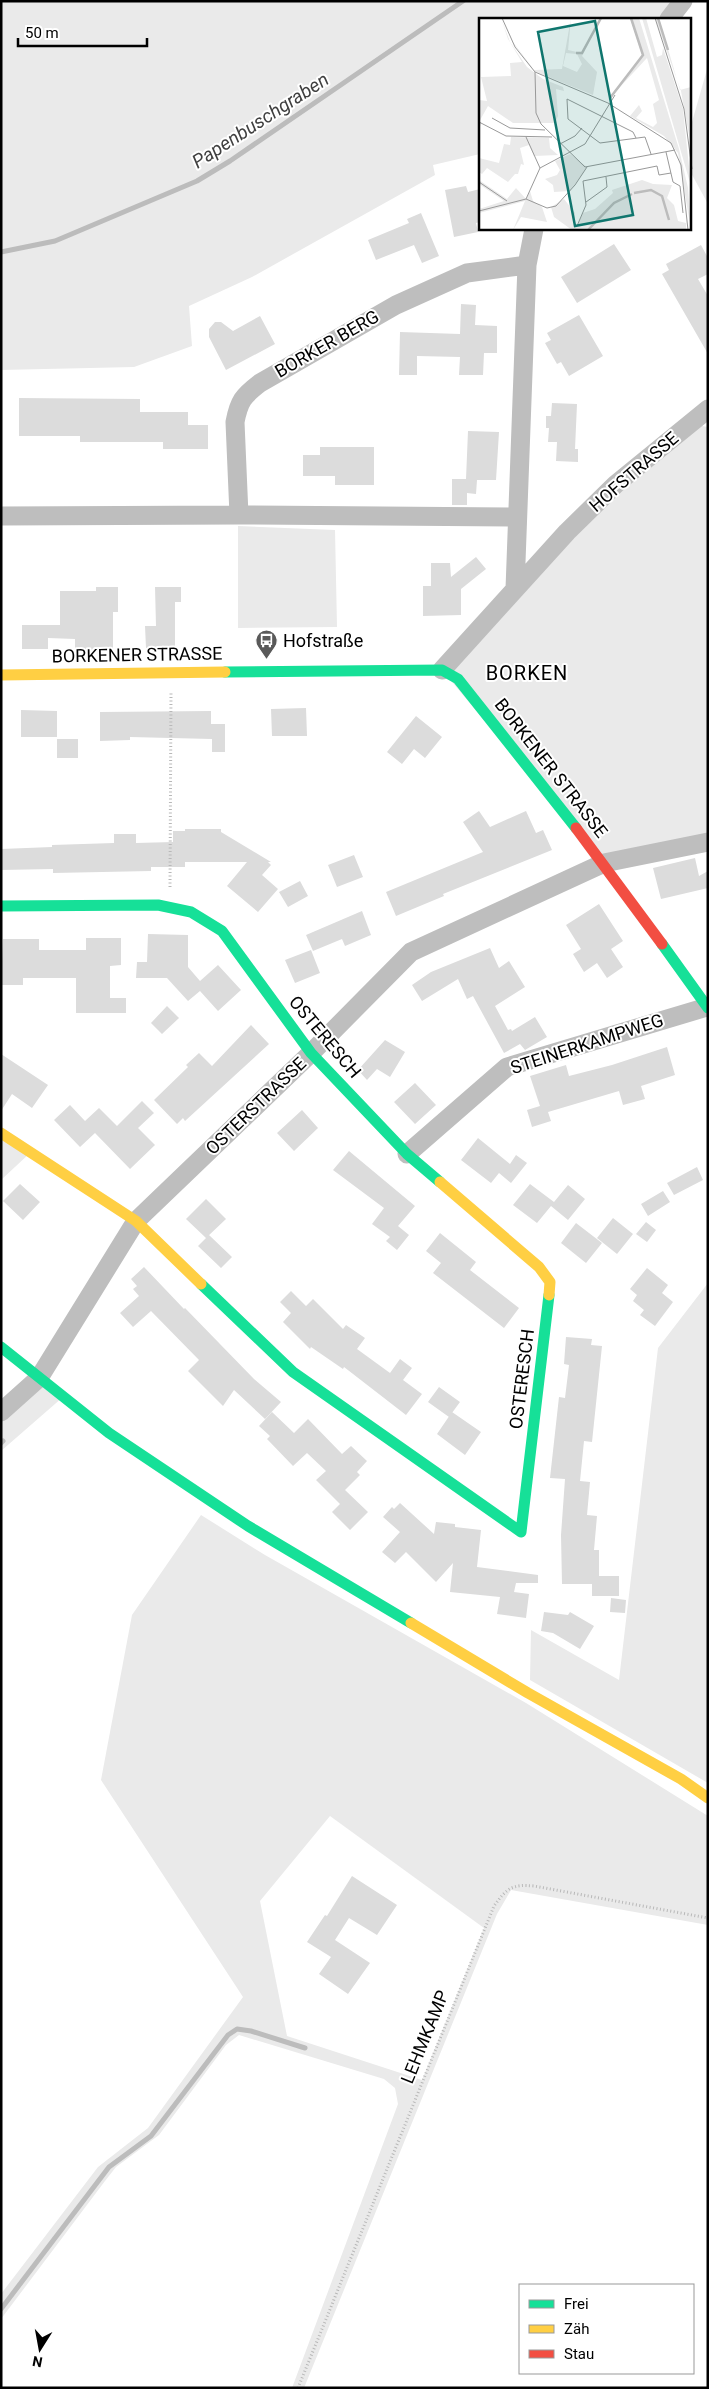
<svg xmlns="http://www.w3.org/2000/svg" width="709" height="2389" viewBox="0 0 709 2389" font-family="Roboto,sans-serif">
<style>
.green{fill:#eaeaea;fill-rule:evenodd}
.lines{fill:none;stroke-linecap:round;stroke-linejoin:round}
.stream{stroke:#bcbcbc;stroke-width:5}
.building{fill:#dcdcdc}
.path{stroke:#b8b8b8;stroke-width:3;stroke-dasharray:1 2.5;stroke-linecap:butt}
.street{stroke:#bebebe;stroke-width:19}
.fast{stroke:#16e098;stroke-width:11}
.slow{stroke:#ffcf43;stroke-width:11}
.jam{stroke:#f24e42;stroke-width:11}
.labels{text-anchor:middle;stroke-width:4;stroke-linejoin:round;paint-order:stroke}
.street-label{font-size:18px;fill:#000;stroke:#fff}
.poi-label{font-size:18px;fill:#000;stroke:#fff;text-anchor:start}
.water-label{font-size:19px;font-style:italic;fill:#404040;stroke:#fff}
.quarter-label{font-size:20px;letter-spacing:1px;fill:#000;stroke:#fff}
.inset-river{fill:none;stroke:#bcbcbc;stroke-width:2.5}
.inset-road{fill:none;stroke:#999;stroke-width:1}
.view{fill:#0f766e;fill-opacity:0.15;stroke:#0f766e;stroke-width:2.5}
.inset-edge{fill:none;stroke:#000;stroke-width:2.5}
</style>
<rect width="100%" height="100%" fill="#fff"/>
<path class="green" d="M1,1H683L669,19H480V154L433,165L435,175L252,277L189,306L192,346L134,367L1,370Z
M708,66V204L690,171V129Z
M689,424L708,427V842L604,863L442,670L515,589Z
M238,526L335,530L337,627L238,628Z
M1,1133L30,1153L1,1180Z
M708,1283V1783L530,1680L531,1630L619,1680L658,1348Z
M39,1378L63,1397L1,1451V1412Z
M201,1515L265,1555L526,1703L708,1816V1925L511,1890L497,1914L304,2388H292L398,2104L395,2088L384,2079L239,2035L226,2045L159,2135L116,2167L105,2181L1,2319V2294L98,2167L148,2128L243,1997L101,1780L132,1615ZM330,1816L484,1928L422,2080L287,2036L260,1901Z"/>
<g class="lines">
<path class="stream" d="M1,252L55,241L197,181L230,161L463,1
M1,1443L3,1441
M1,2309L109,2167L151,2136L228,2035L237,2029L251,2031L305,2048"/>
</g>
<path class="building" d="M466,186L468,192L480,189V222L476,223L478,232L454,237L445,190Z
M421,213L439,256L422,263L414,245L376,260L368,240L409,223L407,219Z
M614,244L631,270L577,303L561,277Z
M701,245L708,258V274L698,279L708,296V354L662,274L669,270L666,264Z
M461,304L476,305L475,325L497,326V353H484L483,375H459L460,357L417,356V375H399L400,332L460,334Z
M579,315L603,356L569,376L561,362L557,364L545,343L551,340L547,333Z
M260,316L275,344L226,370L209,337V329L215,322H221L233,331Z
M19,398L140,399V412H188V425H208V449H163V442H80V436H19Z
M552,403L577,404L575,449H578V462L556,461L557,442H548L549,428H546V416H551Z
M468,431L499,432L496,480H469H477L476,494L467,493V505H452V479H466Z
M320,447H374V485H335V476H303V455H320Z
M476,557L486,569L461,589V615L423,616V586H431V563H450L451,577Z
M96,587H118V612H113V650H75V639L48,638V649H22V625H60V591H96Z
M155,587H181V602H175V649L146,648L145,626H156Z
M306,708L307,736H272L271,709Z
M21,710L57,711V737H21Z
M211,711V724H225V752H212V739L130,737V740L100,741V712Z
M416,716L442,737L425,758L414,749L402,764L387,752Z
M57,739H78V758H57Z
M479,811L490,827L526,811L536,833L543,830L552,850L443,894L444,896L396,916L386,892L483,852L463,822Z
M185,829H221V832L271,862H268L271,865L262,875L278,889L258,912L227,886L247,862H185V867H151V871L53,873V869L1,870V849L52,847V845L114,843V834H136V843L173,842V831H185Z
M354,855L363,877L337,887L328,865Z
M695,858L699,876L708,871V888L661,899L653,868Z
M300,881L308,896L288,907L279,892Z
M599,904L623,941L611,949L623,967L607,978L597,963L584,972L573,954L581,949L566,925Z
M362,911L371,935L345,946L342,939L313,951L306,935Z
M148,934L188,935V967L200,981L218,965L241,990L218,1011L200,991L188,1001L167,978H136L137,962H147Z
M86,938H121V965L110,966V998H126V1013H76V978H23V985H1L3,939H39V950H86Z
M490,948L499,968L509,961L525,987L495,1006L508,1030L511,1029L512,1031L535,1017L547,1037L525,1050L520,1044L504,1053L473,996L467,999L458,979L422,1001L412,985L431,972Z
M311,950L320,973L295,983L285,960Z
M167,1006L179,1018L162,1034L151,1023Z
M251,1025L269,1044L185,1121L183,1118L177,1124L154,1100L188,1067L186,1065L199,1053L212,1066Z
M385,1040L405,1052L390,1077L377,1069L367,1080L358,1070Z
M667,1047L675,1075L641,1086L645,1099L623,1105L619,1091L548,1112L551,1121L532,1127L527,1110L540,1106L530,1076L566,1065L569,1076L612,1065Z
M1,1054L48,1085L32,1108L12,1094L1,1111Z
M415,1083L436,1105L415,1124L394,1102Z
M142,1101L154,1113L138,1128L155,1145L130,1169L95,1133L80,1147L54,1120L70,1105L85,1121L99,1108L117,1126Z
M302,1110L318,1128L294,1151L277,1133Z
M478,1138L510,1164L516,1155L527,1163L511,1183L499,1173L491,1183L461,1160Z
M349,1151L415,1206L398,1226L409,1235L397,1250L386,1241L390,1237L372,1224L384,1208L333,1170Z
M697,1167L703,1180L674,1195L667,1183Z
M20,1184L40,1202L23,1220L3,1201Z
M530,1184L554,1202L568,1185L585,1199L568,1220L551,1206L537,1223L513,1205Z
M663,1191L670,1202L648,1216L641,1204Z
M206,1199L226,1219L206,1238L186,1219Z
M613,1218L633,1234L617,1254L597,1238Z
M646,1222L656,1230L647,1242L636,1234Z
M576,1223L602,1243L586,1263L561,1243Z
M440,1233L476,1262L470,1270L519,1308L504,1328L433,1273L441,1263L426,1251Z
M209,1235L232,1257L221,1268L198,1246Z
M144,1267L184,1309L185,1308L254,1379L281,1402L265,1419L234,1390L223,1406L188,1371L199,1360L151,1311L133,1327L120,1313L139,1296L133,1289L137,1286L131,1279Z
M647,1268L668,1285L662,1293L673,1302L655,1326L640,1315L644,1310L633,1301L637,1295L630,1289Z
M291,1291L306,1306L313,1299L343,1329L346,1325L365,1338L357,1349L390,1373L400,1359L412,1368L403,1380L422,1394L406,1415L344,1367L343,1369L311,1347L310,1349L283,1322L291,1313L280,1302Z
M566,1337L592,1339L591,1345L602,1346L592,1442L584,1441L580,1481L590,1482L587,1515L597,1516L594,1550H599V1576H619V1596H592V1584H562L561,1535L565,1479L550,1478L559,1397L565,1398L569,1365L564,1364Z
M439,1387L460,1402L449,1417L428,1402Z
M272,1412L294,1433L308,1419L342,1454L351,1446L367,1461L357,1472L360,1475L345,1490L368,1512L350,1530L332,1512L340,1504L316,1480L326,1471L307,1453L293,1466L267,1439L270,1436L259,1426Z
M452,1412L481,1432L465,1455L437,1434Z
M400,1503L434,1534L436,1522L455,1524V1527L481,1530L477,1567L538,1575V1583H516L514,1592L529,1594L526,1618L497,1614L500,1597L450,1592L453,1563L436,1582L406,1552L395,1563L382,1552L400,1532L383,1517L392,1507L394,1509Z
M611,1598L626,1600L625,1613L610,1612Z
M544,1612L568,1615L570,1612L594,1626L580,1649L553,1633L541,1631Z
M352,1876L397,1905L377,1935L349,1918L335,1940L370,1963L348,1994L319,1974L331,1957L307,1942L325,1915L327,1916Z"/>
<g class="lines">
<path class="path" d="M170,887L171,693
M298,2388L494,1906C507,1888 512,1884 534,1886L708,1918"/>
<path class="street" d="M669,19L683,1
M239,515L235,422C239,401 243,396 260,383L396,305L467,273L527,265
M1,516L239,515L517,517
M515,589L527,265L534,229
M442,670L567,532L616,484L708,409
M407,1154L507,1067L707,1007
M1,1412L39,1378L136,1221L311,1053L411,952L604,863L708,842"/>
<path class="fast" d="M225,672L442,670L458,679L576,828
M1,906L158,905L191,912L222,931L311,1053L407,1154L440,1182
M662,944L708,1008
M201,1284L293,1372L521,1532L549,1295
M1,1347L109,1433L248,1526L411,1623"/>
<path class="slow" d="M1,675L225,672
M1,1133L136,1221L201,1284
M440,1182L539,1267L550,1282L549,1295
M411,1623L528,1693L681,1779L708,1798"/>
<path class="jam" d="M576,828L662,944"/>
</g>
<defs>
<symbol id="bus-pin" viewBox="-11 -11 22 30"><path d="M0 17L-7.5 6A9.5 9.5 0 1 1 7.5 6Z" fill="#595959" stroke="#fff"/><path d="M-5-6H5V4H4V6H2V4H-2V6H-4V4H-5ZM-3.5-4V0h7V-4ZM-3.5 1.2v1.5H-2V1.2ZM2 1.2v1.5H3.5V1.2Z" fill="#fff"/></symbol>
</defs>
<g fill-rule="evenodd">
<use href="#bus-pin" x="254" y="628" width="25" height="34"/>
</g>
<g class="labels">
<g class="street-label">
<text transform="translate(327 344) rotate(-30)" y="6">BORKER BERG</text>
<text transform="translate(634 472) rotate(-41)" y="6">HOFSTRASSE</text>
<text transform="translate(137 655) rotate(-1)" y="6">BORKENER STRASSE</text>
<text transform="translate(551 768) rotate(52)" y="6">BORKENER STRASSE</text>
<text transform="translate(325 1037) rotate(50)" y="6">OSTERESCH</text>
<text transform="translate(587 1044) rotate(-18)" y="6">STEINERKAMPWEG</text>
<text transform="translate(256 1106) rotate(-44)" y="6">OSTERSTRASSE</text>
<text transform="translate(522 1379) rotate(-83)" y="6">OSTERESCH</text>
<text transform="translate(425 2037) rotate(-68)" y="6">LEHMKAMP</text>
</g>
<g class="poi-label">
<text x="283" y="647">Hofstraße</text>
</g>
<g class="water-label">
<text transform="translate(260 120) rotate(-33)" y="7">Papenbuschgraben</text>
</g>
<g class="quarter-label">
<text x="527" y="680">BORKEN</text>
</g>
</g>
<g transform="translate(479 18)">
<rect width="212" height="212" fill="#fff"/>
<path d="M22,0L31,24L48,49L64,61L84,69L85,73L77,71L79,98L76,105H34L9,88L0,104L2,105L0,112V82L8,83L2,59L32,58L31,45L43,44L29,21ZM24,0L34,24L55,52L83,51L92,0L89,32L102,35L123,0L103,38L118,54L114,77L55,53L34,25ZM87,35L98,36L103,46L98,54L84,48ZM151,0H160L200,131L209,170L212,212L199,135L185,118L151,98L160,87L163,93L157,100L174,109L178,105L174,86L180,82L168,40L127,84L163,37ZM163,0H167L178,39L183,37L184,30L204,91L212,168ZM176,0H180L201,72L212,69V128L202,73ZM32,119L70,120L71,130L79,137L55,138L50,127L41,130L45,147L42,146L39,156H36L29,164L8,150L3,156L0,154V140L20,145L25,126L31,127ZM91,136L108,149L91,173L75,174L74,167L66,161L78,157L81,152L76,143ZM0,162L28,181L37,170L47,181L51,173L54,183L63,189L68,204L42,199L34,212L46,183L0,195V191L25,183L0,166ZM163,162L174,166L193,167L188,180L195,187L199,203L207,205V212H93L75,199L72,189L85,181L96,195L95,207L98,208L104,195L116,191L134,175L133,172Z" fill="#eaeaea" fill-rule="evenodd"/>
<path class="inset-river" d="M179,0L189,32M97,35H103L122,0M131,80L164,37L152,0M155,175L172,172L183,178L190,202M109,212L135,185L153,176"/>
<path class="inset-road" d="M23,0L36,29L56,54L129,85L192,125L202,147L209,212M176,0L205,91L213,151M56,54L57,95L62,106L106,149L196,132M13,100L31,110L66,112M0,104L27,118L73,119M47,119L61,150M157,120L154,114L88,81L89,101L121,125L166,119L172,136M81,126L96,118L103,110M187,134L194,164L201,168L204,195M104,163L178,148L180,157L192,155M0,164L28,183M47,181L61,150L106,126L136,77M107,184L128,169L127,159M0,193L47,181L68,190L77,188L96,167L108,149M98,208L107,187L104,163"/>
<path class="view" d="M116,3L154,197L96,208L59,14Z"/>
<rect width="212" height="212" class="inset-edge"/>
</g>
<rect width="709" height="2389" fill="none" stroke="#000000" stroke-width="5"/>
<rect x="519" y="2284" width="175" height="90" fill="#ffffff" stroke="#999999"/>
<rect x="529" y="2300" width="25" height="8" fill="#16e098" stroke="#999999"/>
<text x="564" y="2309" font-size="15" fill="#000000">Frei</text>
<rect x="529" y="2325" width="25" height="8" fill="#ffcf43" stroke="#999999"/>
<text x="564" y="2334" font-size="15" fill="#000000">Zäh</text>
<rect x="529" y="2350" width="25" height="8" fill="#f24e42" stroke="#999999"/>
<text x="564" y="2359" font-size="15" fill="#000000">Stau</text>
<g transform="translate(40 2349) rotate(191)" stroke="#ffffff" stroke-width="4" paint-order="stroke">
<path d="M0-4L9 19L0 12L-9 19Z" fill="#000000"/>
<text y="-8" font-size="14" font-weight="bold" text-anchor="middle" fill="#000000">N</text>
</g>
<path d="M18 38v8h129v-8" fill="none" stroke="#000000" stroke-width="2.5"/>
<text x="25" y="38" font-size="15" fill="#000000" stroke="#ffffff" stroke-width="4" paint-order="stroke">50 m</text>
</svg>
